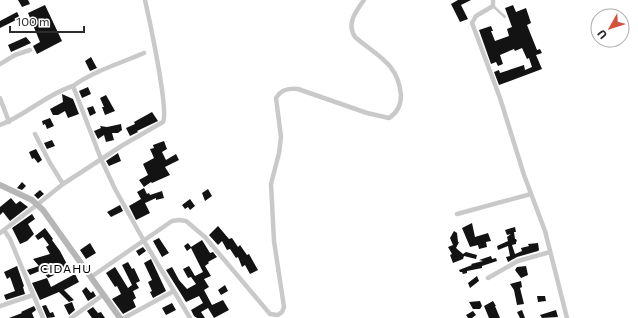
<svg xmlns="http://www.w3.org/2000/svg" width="638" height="318" viewBox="0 0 638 318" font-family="Commissioner,sans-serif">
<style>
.building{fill:#131313}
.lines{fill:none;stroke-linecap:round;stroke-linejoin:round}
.service{stroke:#c9c9c9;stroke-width:2.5}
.minor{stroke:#c9c9c9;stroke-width:4.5}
.secondary{stroke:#b6b6b6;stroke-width:6}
.labels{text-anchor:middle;stroke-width:4;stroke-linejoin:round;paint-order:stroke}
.quarter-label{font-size:12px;letter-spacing:1px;fill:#000;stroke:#fff}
</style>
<rect width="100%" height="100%" fill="#fff"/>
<path class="building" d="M18,0H28L30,4L22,7Z
M458,0H471L461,5L468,19L460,22L451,4Z
M45,5L62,41L37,54L33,46L40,42L28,13Z
M513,5L516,12L526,8L531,23L527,25L537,50L540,49L542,53L536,55L542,69L499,85L494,72L499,70L500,73L524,65L525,70L532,67L529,58L527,59L522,48L515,51L514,49L500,55L503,64L498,66L496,62L491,64L479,30L491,26L493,31H491L495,41L509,36L507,29L512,27L505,8Z
M17,12L20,18L0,28V21Z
M26,37L31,43L11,52L8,45Z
M91,57L97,68L90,71L85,61Z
M88,87L91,94L82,98L79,91Z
M62,94L73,99L79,114L68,118L65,111L58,115H53L50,109L63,102Z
M106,95L115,111L105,115L102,107H104L100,98Z
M93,106L96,113L90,116L87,108Z
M152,112L158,121L137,131L138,132L130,136L126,128L135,124L134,122Z
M50,118L54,126L47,129L45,124L43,125L42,121Z
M121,124L122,130L118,133H112L114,140L106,142L104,135L98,139L94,131L101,128L100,126L107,127Z
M52,140L55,146L47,149L44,143Z
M164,141L167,149L162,152L166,160L176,154L179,160L165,167L170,175L152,183L151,182L144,187L139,180L148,175L143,164L154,158L150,149L154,148L153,145Z
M36,149L42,160L38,163L34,158L32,159L29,152Z
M118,153L121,161L109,166L106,161Z
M22,182L26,186L22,190L17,188Z
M144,188L147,194L149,193L150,195L162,191L164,198L156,200V198L145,203L150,213L136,220L129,206L141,199L137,192Z
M208,189L212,196L205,201L202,193Z
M40,190L44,194L38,199L34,195Z
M11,198L16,204L20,201L28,207L10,221L3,212L0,215V207Z
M190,199L195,206L190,210L188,207L185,209L182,205Z
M120,205L123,211L111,217L107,212Z
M32,214L35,219L28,224L34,234L27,241L20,244L12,228Z
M472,223L475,237L488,233L491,241L486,242L487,247L479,249L478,245L470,247L462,228Z
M218,226L229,239L232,238L238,247L240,245L247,255L249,254L258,270L250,274L245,265L242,267L238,257L236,258L230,249L227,250L222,241L218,245L209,235Z
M515,227L516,232H514L515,239H516L517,241L516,242V244L512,245L515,254L522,251L521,248L529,246L528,244L538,243L539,250L538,251L517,257L508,262L506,257L510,256L508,246L498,250L497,246L508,241L507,237L511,234L507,235L505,230Z
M45,228L53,239L52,240L60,251L69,268L48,278L42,270L30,275L27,270L39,266L33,259L50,254L46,247L49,245L43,237L38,240L35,236Z
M454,231L457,233L458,242H459L456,248L463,254L466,252L477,255L476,259L464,256L463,259L453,263L450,255L452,254L448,247L453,245L450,238Z
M159,238L169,253L162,257L153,241Z
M202,240L210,253L213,252L217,257L208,262L209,263L205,266L211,276L204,279L209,287L204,290L212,305L223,300L229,310L214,318L208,308L201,312L205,318H197L194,316L191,310L203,303L199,296L186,302L166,270L172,267L179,280L187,289L196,284L191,277L188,278L183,269L189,266L195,276L203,272L191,248L187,251L184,246L188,243L191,247Z
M90,243L96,253L86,259L80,250Z
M143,247L146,251L139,256L136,251Z
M491,256L492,259L496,258L497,261L482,266V268L467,271V273L463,274L462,272H460L459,270L472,265L471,264L483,261L479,260Z
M151,259L166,291L153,298L150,292L152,291L148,282L152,280L144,263Z
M128,262L132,269L134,268L140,281L136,283L139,288L133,291L136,298L133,300L136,307L123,314L112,299L121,294L117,286L115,287L106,273L115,267L128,288L132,285L122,265Z
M17,266L24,286L23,287L25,294L6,300L4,295L15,291L10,277L7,279L4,272Z
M526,266L528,275L521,278L515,270L517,267Z
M75,274L79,282L64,290L74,300L69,302L59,292L40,300L32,283L47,278L51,287Z
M477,276L479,281L470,288L468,283Z
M521,281L522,287L520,288L524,304L517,305L514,290L510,284Z
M225,285L228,291L221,295L218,290Z
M86,287L91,293L93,291L96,296L88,301L82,291Z
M537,296H545L546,301L538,302Z
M480,301L482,306L480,309H473L469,302Z
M493,301L496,306H495L500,318H489L484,306Z
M72,302L75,310L69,315L64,305Z
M172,303L176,310L166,315L162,308Z
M46,305L50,313L53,312L55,317L47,318L42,306Z
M34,306L36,310L32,313L34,318H9L22,313L21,312Z
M93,307L98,313L101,312L105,318H92L87,311Z
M522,310L525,318H520L517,312Z
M556,310L558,317L542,318L540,315Z
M473,311L476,315L472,318H468L466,315Z"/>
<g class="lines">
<path class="service" d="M493,6L505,17"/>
<path class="minor" d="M493,0V6L476,16L472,23L500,98L524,175L545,231L567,318
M0,64L15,55L30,50
M73,86C94,71 121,63 144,53
M0,98L9,122
M0,125C26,115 47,94 73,86L101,159L115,189L144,241L190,318
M35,134L50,163L63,184
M457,214L531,194
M4,230L10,239L43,318
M0,233L38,204L63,184L123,145L163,122C169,110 149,18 145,0
M91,277L172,221L179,220L186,221L205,237L270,314L278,315L282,312L284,307L274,241L271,184L279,153L281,137L276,98C281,89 289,88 298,89L367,113L389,118C397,113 401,105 401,95C398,63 377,56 355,37C346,24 356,11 364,0
M488,278L518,261L550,252
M0,306L33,295
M71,318L103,295
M124,318L174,291"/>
<path class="secondary" d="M0,185L32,200L43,210L120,318"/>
</g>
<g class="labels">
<g class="quarter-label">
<text x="66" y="273">CIDAHU</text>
</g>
</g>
<g transform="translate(610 28) rotate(231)"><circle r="19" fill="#ffffff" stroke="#ababab"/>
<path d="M0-3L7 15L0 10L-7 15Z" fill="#d3523e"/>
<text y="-6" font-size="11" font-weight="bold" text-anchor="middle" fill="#2c2c2c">U</text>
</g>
<path d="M10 26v6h74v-6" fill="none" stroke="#2c2c2c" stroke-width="2"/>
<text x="16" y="26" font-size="12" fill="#2c2c2c" stroke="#ffffff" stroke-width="3" paint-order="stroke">100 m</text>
</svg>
